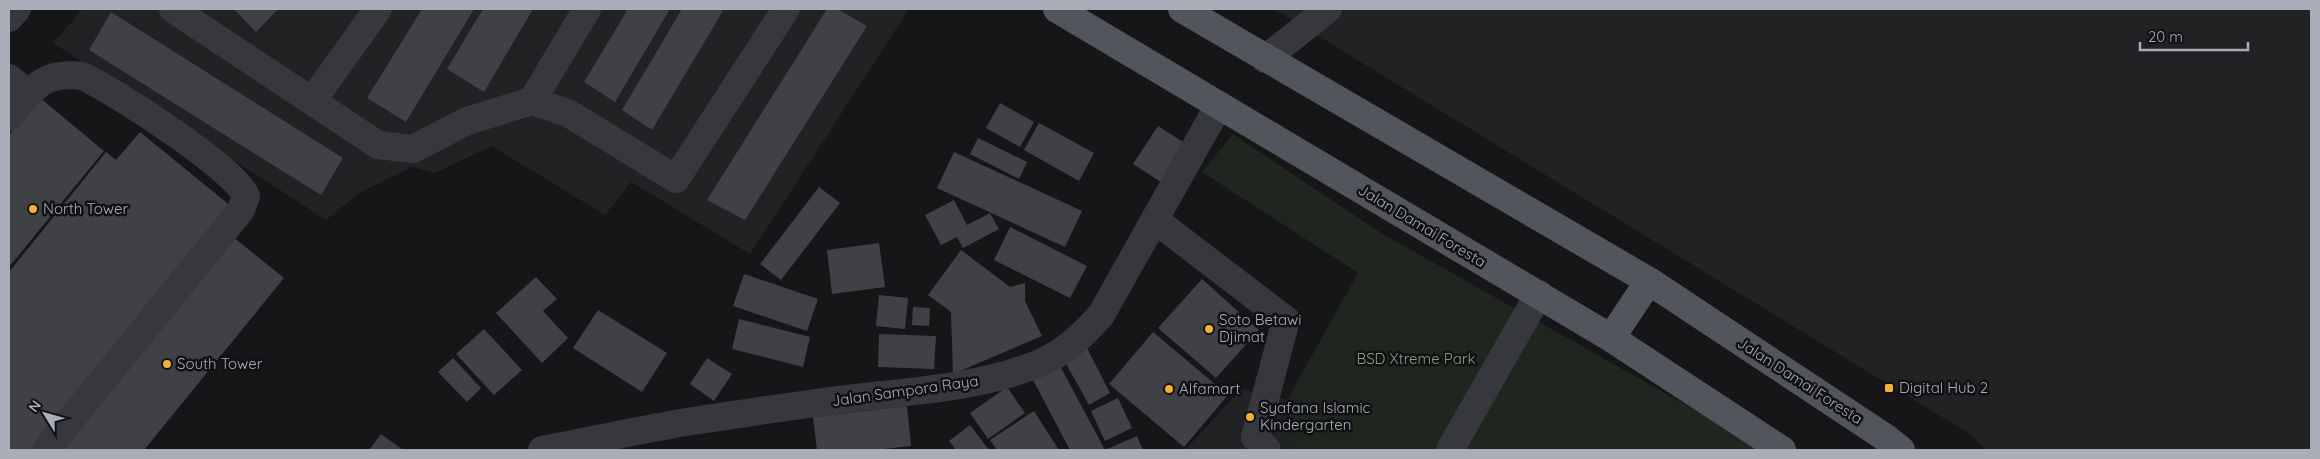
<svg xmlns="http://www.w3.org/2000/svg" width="2320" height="459" viewBox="0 0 2320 459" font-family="Quicksand,sans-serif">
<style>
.built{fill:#222225}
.green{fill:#1e261f}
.building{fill:#404145}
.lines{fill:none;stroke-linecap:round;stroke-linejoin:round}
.minor{stroke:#37383d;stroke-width:28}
.major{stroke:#53555c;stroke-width:28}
.poi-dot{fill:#f2b134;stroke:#111113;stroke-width:2}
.labels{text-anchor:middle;stroke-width:5;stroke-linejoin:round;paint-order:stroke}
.poi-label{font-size:15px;fill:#a8adb8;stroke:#111113;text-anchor:start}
.street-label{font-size:15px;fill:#a8adb8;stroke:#111113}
.park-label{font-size:15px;fill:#7fa381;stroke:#111113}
</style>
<rect width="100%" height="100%" fill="#161618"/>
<path class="built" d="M83,9H909L750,254L631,182L605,215L492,146L435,173L412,167L359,193L326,220L53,43Z
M1274,9H2311V450H1985L1973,436Z
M1241,389L1287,400L1283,434L1297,450H1185Z"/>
<path class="green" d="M1233,134L1381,233L1766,450H1297L1283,435L1287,400L1358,273L1202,172Z"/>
<path class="building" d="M234,9H278L256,32Z
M422,9H474L406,122L367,98Z
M483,9H533L484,92L447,69Z
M628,9H670L615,102L584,82Z
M682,9H724L652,130L622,110Z
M827,9H837L867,26L745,220L707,200Z
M111,12L343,158L321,195L89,50Z
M39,97L104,151L9,267V135Z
M1000,103L1034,122L1020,147L986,128Z
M1039,123L1094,153L1079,181L1024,150Z
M1158,126L1186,144L1161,182L1133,164Z
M140,132L232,207L34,450H9V272L106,152L116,160Z
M978,138L1027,162L1019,179L970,154Z
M954,152L1082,211L1065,247L937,188Z
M819,187L840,203L781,280L760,264Z
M954,200L967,225L990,213L999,229L963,248L957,237L941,245L925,215Z
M1010,227L1087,266L1070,298L994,260Z
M227,232L284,278L144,450H49Z
M879,243L885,287L832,294L827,250Z
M961,250L1010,287L1025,283V301L1042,336L953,374L951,312L928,295Z
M744,274L818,299L807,331L733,306Z
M536,277L557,299L543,311L568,338L542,363L496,313Z
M1202,279L1259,330L1216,378L1158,328Z
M879,295L908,298L905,329L876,326Z
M913,307L930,308L929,326L912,325Z
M598,310L667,353L642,392L573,348Z
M739,319L810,337L803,367L732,349Z
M484,329L522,370L494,395L456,354Z
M1153,332L1228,395L1184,447L1109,384Z
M879,334L936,336L934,369L878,367Z
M1087,348L1110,393L1089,405L1064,360Z
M453,358L481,388L467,402L438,372Z
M707,358L732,374L714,401L690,384Z
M1059,364L1105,450H1070L1032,378Z
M1007,387L1025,413L988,439L970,413Z
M1118,398L1132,428L1105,441L1091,411Z
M907,406L911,446L874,450H817L813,417Z
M1034,411L1059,450H997L990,440Z
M970,425L989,450H956L949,441Z
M381,434L403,450H369Z
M1137,436L1143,450H1105Z"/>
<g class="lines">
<path class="minor" d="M173,9L378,145L413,149L467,121L532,101L568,113L676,179L786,9
M9,18L17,9
M1265,59L1328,9
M9,78L28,93
M312,101L378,9
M532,101L587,9
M9,117C22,101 38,77 61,76C68,75 78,74 84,77C113,90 237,170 246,196L241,210L46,450
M1155,220L1286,320L1255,437L1267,450
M542,450C590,441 638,430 687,422C737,414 787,407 837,400C904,391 971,390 1035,365C1062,355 1082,336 1101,315L1219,105
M1450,450L1539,294"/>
<path class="major" d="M1057,9L1611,338L1782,450
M1182,9L1649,281L1886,438L1901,450
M1611,338L1649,281"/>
</g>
<g class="poi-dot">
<circle cx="33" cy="209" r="5"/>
<circle cx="1209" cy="329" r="5"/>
<circle cx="167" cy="364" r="5"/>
<rect x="1884" y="383" width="10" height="10" rx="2.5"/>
<circle cx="1169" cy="389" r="5"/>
<circle cx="1250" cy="417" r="5"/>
</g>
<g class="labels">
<g class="poi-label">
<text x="43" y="214">North Tower</text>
<text x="1219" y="325">Soto Betawi<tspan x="1219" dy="17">Djimat</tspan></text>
<text x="177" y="369">South Tower</text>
<text x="1899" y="393">Digital Hub 2</text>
<text x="1179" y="394">Alfamart</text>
<text x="1260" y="413">Syafana Islamic<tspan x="1260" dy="17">Kindergarten</tspan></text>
</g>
<g class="street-label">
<text transform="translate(1422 226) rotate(31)" y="5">Jalan Damai Foresta</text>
<text transform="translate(1800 381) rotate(33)" y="5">Jalan Damai Foresta</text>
<text transform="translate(905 391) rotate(-8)" y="5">Jalan Sampora Raya</text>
</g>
<g class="park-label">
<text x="1416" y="364">BSD Xtreme Park</text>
</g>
</g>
<rect width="2320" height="459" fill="none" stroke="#a8adb8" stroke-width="20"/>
<g transform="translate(45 414) rotate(307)" stroke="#111113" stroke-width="4" paint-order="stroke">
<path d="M0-4L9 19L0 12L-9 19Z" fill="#a8adb8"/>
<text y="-8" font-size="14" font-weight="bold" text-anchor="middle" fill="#a8adb8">N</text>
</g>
<path d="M2140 42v8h108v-8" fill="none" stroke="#a8adb8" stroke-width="2.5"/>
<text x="2148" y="42" font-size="15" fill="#a8adb8" stroke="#111113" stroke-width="4" paint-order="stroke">20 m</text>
</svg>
